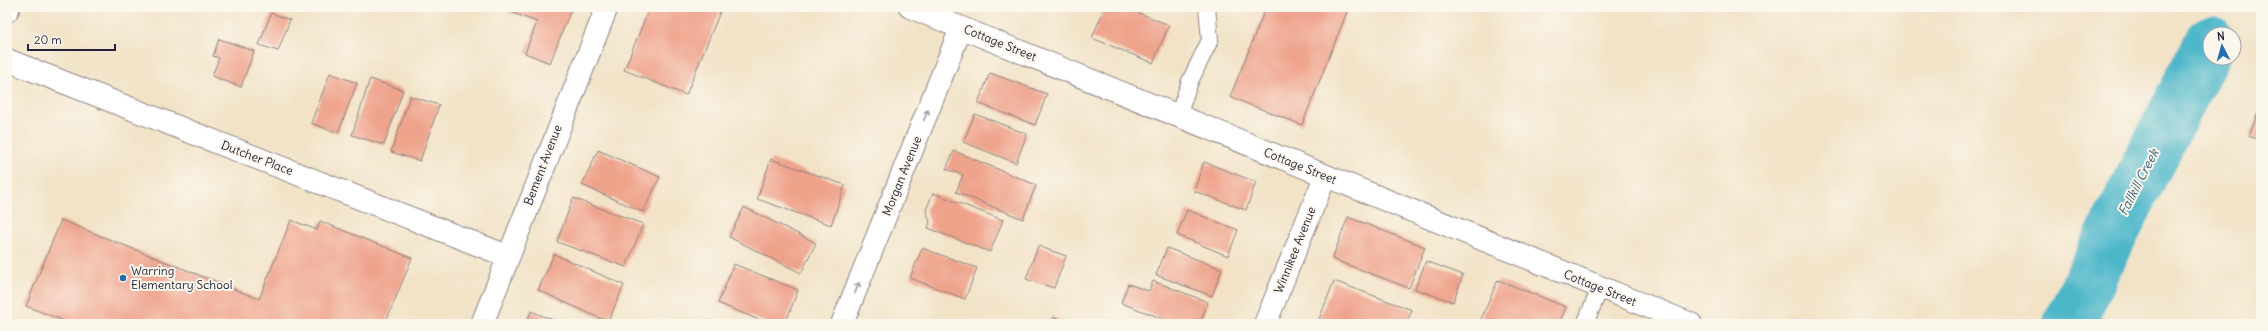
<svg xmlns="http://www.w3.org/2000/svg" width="2268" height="331" viewBox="0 0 2268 331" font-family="Delius,sans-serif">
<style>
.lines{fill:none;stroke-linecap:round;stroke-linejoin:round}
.river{stroke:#4db7ca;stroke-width:52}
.building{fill:#efa38b}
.service-casing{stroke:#8a8281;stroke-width:18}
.minor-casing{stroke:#8a8281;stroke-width:24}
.tertiary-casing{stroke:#8a8281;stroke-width:24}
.service{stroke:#fff;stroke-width:16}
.minor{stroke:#fff;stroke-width:22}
.tertiary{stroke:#fff;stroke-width:22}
.oneway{stroke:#9c9ca7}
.poi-dot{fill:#1f6fb2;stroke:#fbf7ec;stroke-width:1.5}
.labels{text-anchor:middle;stroke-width:4;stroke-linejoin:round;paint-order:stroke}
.street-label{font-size:12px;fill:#22223b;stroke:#fbf7ec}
.poi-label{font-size:12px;fill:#22223b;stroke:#fbf7ec;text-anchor:start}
.water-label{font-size:13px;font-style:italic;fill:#335e74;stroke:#fbf7ec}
</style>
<rect width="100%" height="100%" fill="#fbf7ec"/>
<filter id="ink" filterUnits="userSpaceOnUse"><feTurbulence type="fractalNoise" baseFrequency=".025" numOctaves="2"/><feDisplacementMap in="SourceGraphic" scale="8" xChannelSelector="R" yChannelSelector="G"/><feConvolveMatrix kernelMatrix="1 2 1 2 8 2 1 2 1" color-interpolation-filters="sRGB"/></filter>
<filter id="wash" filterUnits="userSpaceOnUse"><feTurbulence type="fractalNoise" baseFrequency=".012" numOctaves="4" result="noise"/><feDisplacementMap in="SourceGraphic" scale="16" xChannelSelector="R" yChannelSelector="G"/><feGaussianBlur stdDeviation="0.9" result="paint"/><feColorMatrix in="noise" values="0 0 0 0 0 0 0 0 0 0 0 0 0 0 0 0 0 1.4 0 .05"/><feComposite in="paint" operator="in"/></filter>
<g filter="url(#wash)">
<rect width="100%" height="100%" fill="#f2e3c7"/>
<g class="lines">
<path class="river" d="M2069,324C2113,228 2163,136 2210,42"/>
</g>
<g id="blocks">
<path class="building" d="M497,7H572L550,63L525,53L537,22Z
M650,7H722L686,95L624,70Z
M1105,7H1124L1169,25L1153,63L1092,38Z
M1266,7H1349L1302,125L1230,97Z
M271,13L290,20L278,51L259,45Z
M219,39L254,51L241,87L212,76L219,58L213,56Z
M330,73L357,83L338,133L311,123Z
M990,73L1047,94L1035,125L978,103Z
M370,79L403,90L384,145L352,135Z
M410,96L439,105L420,161L391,152Z
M2261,105V141L2249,136Z
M975,114L1027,134L1016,163L963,142Z
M598,150L660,177L643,212L582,185Z
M954,151L1036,185L1023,219L956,192L963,175L946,169Z
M771,159L845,185L831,225L757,199Z
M1204,162L1256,182L1246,210L1194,191Z
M933,193L1003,220L990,252L928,228L930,222L926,210Z
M573,198L643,224L626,267L557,242Z
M744,207L816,243L801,273L729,237Z
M1187,210L1238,230L1228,256L1177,235Z
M1348,217L1425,247L1409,288L1332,259Z
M61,220L259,299L291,220L317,230L320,221L412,258L385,324H72L26,306Z
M1038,246L1066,256L1054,288L1026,279Z
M922,248L977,268L965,299L910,278Z
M1167,248L1222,269L1212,296L1156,275Z
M554,254L624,285L608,322L538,290Z
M1426,261L1463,275L1453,302L1415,289Z
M734,264L798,290L785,324H769L718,303Z
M1498,280L1566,307L1559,324H1479Z
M1153,281L1208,302L1200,324H1177L1121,303L1128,284L1149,291Z
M1334,281L1412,310L1406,324H1322L1318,322Z
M531,311L563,324H526Z
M1053,317L1067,323L1066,324H1050Z
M706,320L717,324H704Z"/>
</g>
</g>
<g filter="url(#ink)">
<use href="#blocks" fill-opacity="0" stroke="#8a8281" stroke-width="1"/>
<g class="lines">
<defs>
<path id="service" d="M1178,116L1190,81L1210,40L1207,7
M1585,324L1600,288"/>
<path id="minor" d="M910,7L1691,324
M7,60L507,256
M482,324L607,7
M842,324L961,28
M1265,324L1325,177"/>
<path id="tertiary" d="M7,11L9,7"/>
</defs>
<use href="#service" class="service-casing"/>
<use href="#minor" class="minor-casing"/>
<use href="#tertiary" class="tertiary-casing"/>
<use href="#service" class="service"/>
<use href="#minor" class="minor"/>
<use href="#tertiary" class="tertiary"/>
</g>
<defs><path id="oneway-shaft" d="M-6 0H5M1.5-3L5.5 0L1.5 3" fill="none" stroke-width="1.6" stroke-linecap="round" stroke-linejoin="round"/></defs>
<g class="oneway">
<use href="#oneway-shaft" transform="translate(926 115) rotate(-68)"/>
<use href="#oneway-shaft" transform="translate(857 288) rotate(-68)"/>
</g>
</g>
<circle class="poi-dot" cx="123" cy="278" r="4"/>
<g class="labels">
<g class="street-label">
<text transform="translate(1000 43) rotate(22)" y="4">Cottage Street</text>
<text transform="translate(257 158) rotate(21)" y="4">Dutcher Place</text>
<text transform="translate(543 165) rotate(-69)" y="4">Bement Avenue</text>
<text transform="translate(1300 166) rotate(22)" y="4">Cottage Street</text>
<text transform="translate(902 176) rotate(-68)" y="4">Morgan Avenue</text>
<text transform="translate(1295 250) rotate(-68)" y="4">Winnikee Avenue</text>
<text transform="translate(1600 288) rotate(22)" y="4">Cottage Street</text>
</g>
<g class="poi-label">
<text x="131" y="275">Warring<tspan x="131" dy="14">Elementary School</tspan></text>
</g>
<g class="water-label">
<text transform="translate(2138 182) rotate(-63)" y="5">Fallkill Creek</text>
</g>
</g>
<rect width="2268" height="331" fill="none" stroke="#fbf7ec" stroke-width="24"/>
<g transform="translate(2222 46) rotate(354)"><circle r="19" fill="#fbf7ec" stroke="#a4a2a5"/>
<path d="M0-3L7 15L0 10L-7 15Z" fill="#1f6fb2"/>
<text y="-6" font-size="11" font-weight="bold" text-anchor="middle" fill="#22223b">N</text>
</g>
<path d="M28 44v6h87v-6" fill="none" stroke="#22223b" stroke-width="2"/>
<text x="34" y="44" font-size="12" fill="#22223b" stroke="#fbf7ec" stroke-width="3" paint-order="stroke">20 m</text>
</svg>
